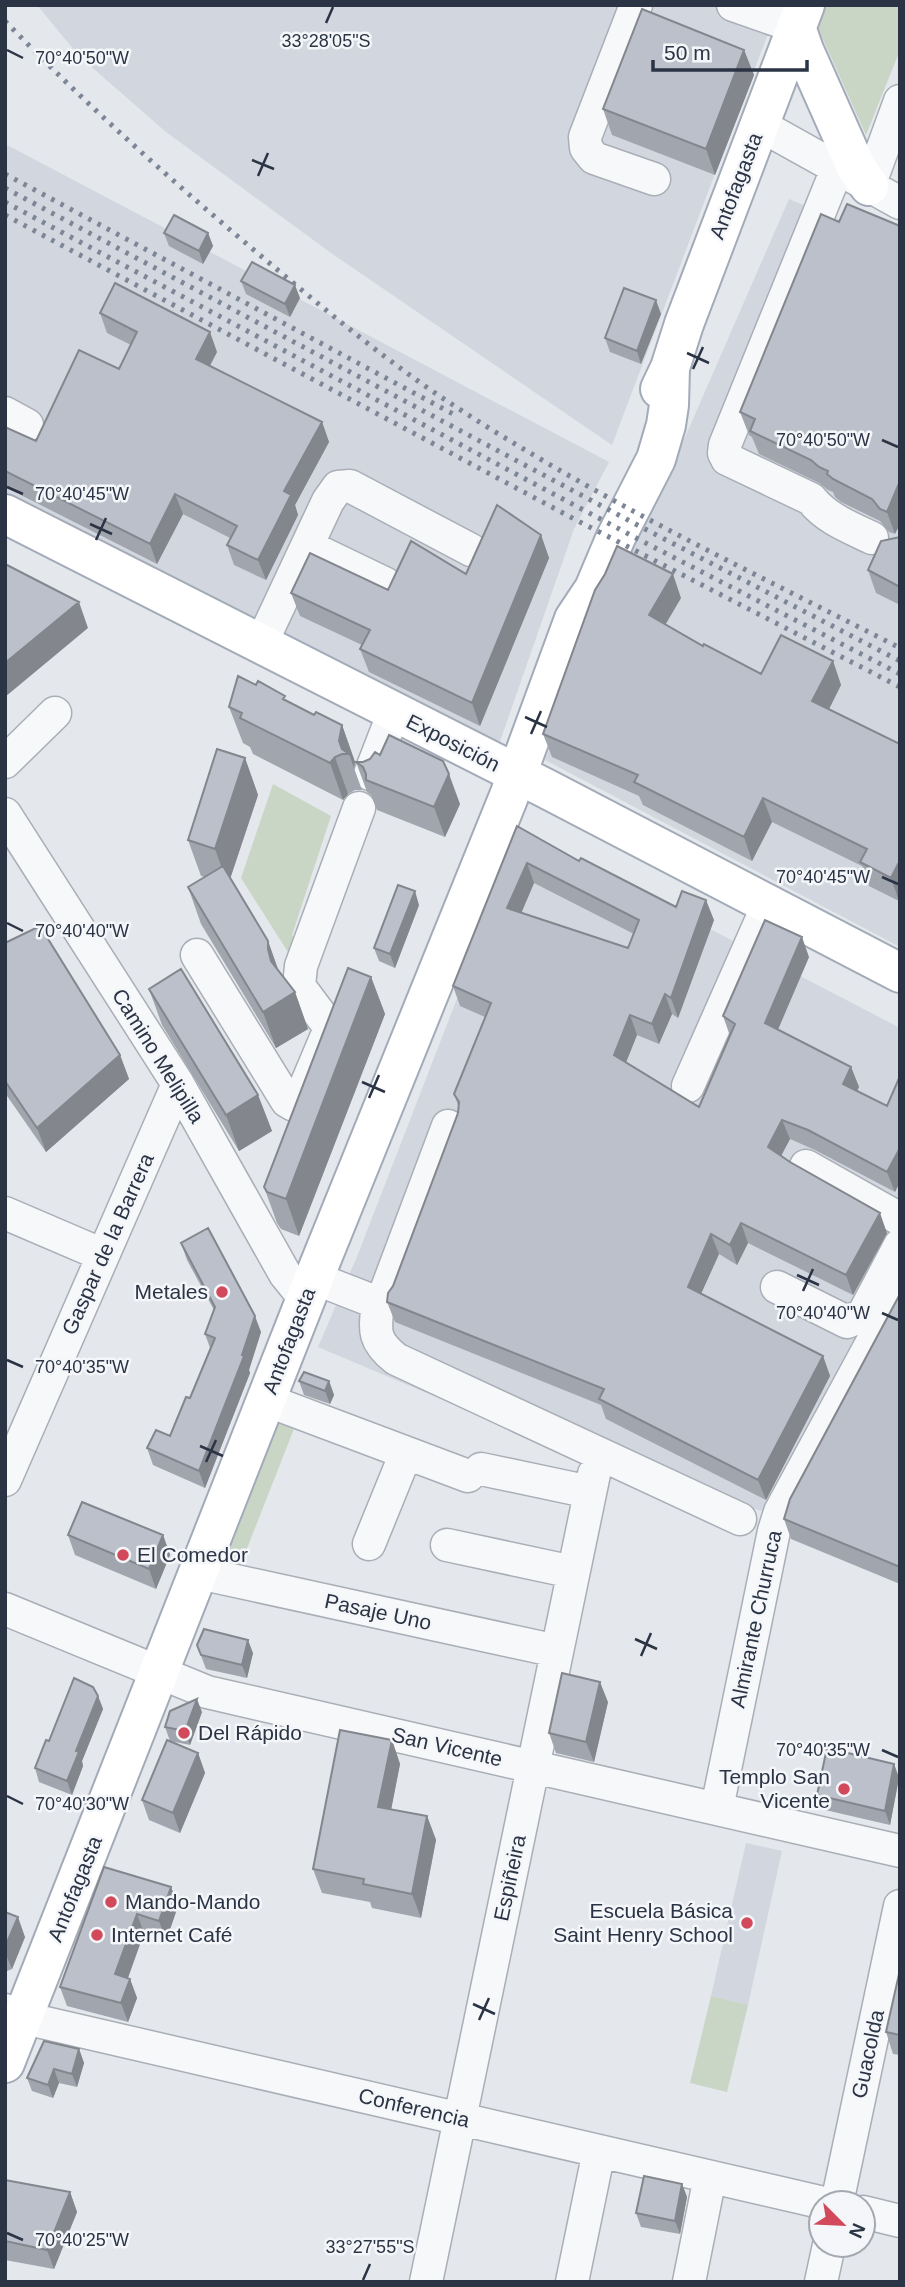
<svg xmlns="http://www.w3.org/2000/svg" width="905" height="2287" viewBox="0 0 905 2287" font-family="Arial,sans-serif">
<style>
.built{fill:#d2d6de}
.green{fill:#c9d6c5}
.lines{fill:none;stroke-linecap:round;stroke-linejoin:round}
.minor-casing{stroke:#a9aeb7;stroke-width:35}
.major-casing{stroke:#a3abb8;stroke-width:42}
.minor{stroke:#f7f8fa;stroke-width:32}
.major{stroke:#fff;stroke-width:38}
.rail{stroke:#7d8696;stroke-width:5;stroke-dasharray:3.5 7;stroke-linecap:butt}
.wall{fill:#a1a5ae;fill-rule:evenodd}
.shaded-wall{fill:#83868d}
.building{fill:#bbc0ca;stroke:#83868d;stroke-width:2;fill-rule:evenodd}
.ticks{fill:none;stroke:#2b3445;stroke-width:2.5}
.poi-dot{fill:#d1495b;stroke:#f4f6f9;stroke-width:2.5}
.labels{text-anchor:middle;stroke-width:5;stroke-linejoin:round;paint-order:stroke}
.street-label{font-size:21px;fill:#2b3445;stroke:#f4f6f9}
.poi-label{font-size:21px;fill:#2b3445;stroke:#f4f6f9;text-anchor:start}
.ticks-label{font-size:18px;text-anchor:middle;fill:#2b3445;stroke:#f4f6f9;stroke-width:5;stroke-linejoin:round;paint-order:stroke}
</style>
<rect width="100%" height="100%" fill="#e4e7ec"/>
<path class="built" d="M37,5H779L612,445L331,253L166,132L79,56Z
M5,144L609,462L574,529L497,750L5,492Z
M789,199L900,245V529L894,545L900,548V947L545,760L621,560L633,550L662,490Z
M522,831L900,1028V1266L766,1512L618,1474L318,1347L358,1254Z
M746,1843L782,1851L748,2005L711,1996Z"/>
<path class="green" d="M818,5H900V50L866,135L813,17Z
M273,784L331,816L292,935L299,946L293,960L241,878Z
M277,1406L299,1416L237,1574L213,1569Z
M711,1996L748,2005L727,2092L690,2083Z"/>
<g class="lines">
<defs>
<path id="minor" d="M636,5L585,137L586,148L594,158L654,179
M733,5L796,27
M760,125L900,203
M837,169L725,445L724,453L727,459L811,499C827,519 849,527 872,538
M869,186L900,101
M5,413L27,425
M307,546L386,584
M261,644L328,501L338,487L350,486L471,550
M5,762L55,713
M370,774L394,712
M5,814L178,1084L285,1274L306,1300
M197,955L287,1101L294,1105L301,1097L328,1033V1025L299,986L301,966L359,808
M688,1086L768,905
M806,1166L900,1219
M5,1213L103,1255
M314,1278L373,1301L383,1299L448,1126
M777,1287L847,1322L863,1315L900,1245
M378,1302C375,1330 372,1340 396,1359L740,1519
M266,1400L468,1476
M481,1469L590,1492
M5,1480L178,1084
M369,1544L406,1453
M447,1545L573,1572
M199,1573L557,1651
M5,1609L207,1692L900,1851
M717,1808L774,1531L780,1512L900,1291
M5,2010L24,2018L824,2203
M837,2203L900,1906
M863,2212L900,2221
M426,2282L594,1474
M572,2282L599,2151
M689,2282L710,2177
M821,2282L829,2245"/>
<path id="major" d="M796,27L804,50L856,167L869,186
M660,389L670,368L684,324L805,5
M5,514L545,788L900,973
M5,2063L314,1278L509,796L574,619L594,589L616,537L656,459L666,425L669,405L670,368"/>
</defs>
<use href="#minor" class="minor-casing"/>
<use href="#major" class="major-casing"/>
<use href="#minor" class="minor"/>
<use href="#major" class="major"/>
<path class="rail" d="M5,21C86,105 172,181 261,256C323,308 386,361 453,405C595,498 750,571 900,648
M5,174L455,415
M5,188L643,528L900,661
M5,202L638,539L900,674
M5,215L578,521L900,687"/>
</g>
<path class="wall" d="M744,50L754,75L715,175L612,135L603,109Z
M821,214L895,534L889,532L880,521L841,502L835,497L833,492L828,490L819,483L759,454L752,437L749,435L740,412Z
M164,233H208L213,246L203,264L169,246Z
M241,281L300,298L290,317L246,294Z
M100,313L217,352L210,366L322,422L329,442L295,505L298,515L266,580L234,565L227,545L230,538L183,514L157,564L5,487V427L36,441L119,369L131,345L107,333Z
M661,314L641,364L610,352L605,338Z
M541,535L549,558L480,726L369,672L360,649L362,645L300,616L291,593L388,590L466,574Z
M900,537V605L876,593L868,570Z
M681,598L666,624L703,646L761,674L833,661L841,685L829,709L900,744L899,901L869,886L862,866L772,822L752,861L643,805L639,796L552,757L543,734Z
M229,707L314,715L342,725L355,762L354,768L362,790H355L348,794L343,800L253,754L250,747L243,743Z
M245,758L258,795L230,879L268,941L279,972L295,992L308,1029L276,1048L201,924L188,887L205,877L201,876L188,840Z
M356,762L460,804L445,837L377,810L371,795L367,792Z
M517,826L579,861L676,907L714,920L678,1018L672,1014L659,1044L637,1035L626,1062L699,1107L730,1036L723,1016L809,957L778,1030L851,1067L859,1087L857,1091L887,1106L895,1192L815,1150L790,1139L781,1156L887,1233L853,1295L748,1243L737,1265L719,1254L701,1294L823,1356L830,1376L766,1500L606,1419L601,1405L395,1322L387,1302L458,1113V1105L454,1094L485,1017L460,1006L453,986ZM534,883L634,934L628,948L521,913Z
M419,905L395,968L379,961L374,948Z
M5,943L120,1055L129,1079L46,1152L5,1093Z
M371,977L385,1014L299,1236L281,1229L277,1223L264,1187Z
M149,989L258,1095L272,1131L239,1151L162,1025Z
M181,1243L261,1332L249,1370L250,1373L205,1488L153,1465L147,1448L170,1436L190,1398L210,1348L205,1334L214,1310L187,1260Z
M900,1294V1584L791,1539L784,1519Z
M299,1381H329L334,1395L330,1404L304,1395Z
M68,1535H163L170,1555L156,1589L75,1555Z
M197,1645L253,1653L247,1678L206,1669Z
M98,1696L103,1709L82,1761L83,1766L72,1795L39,1782L35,1768L49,1741Z
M608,1702L594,1762L556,1753L549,1733Z
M202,1712L190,1745L170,1741L165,1727Z
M392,1740L400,1764L391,1809L427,1816L436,1840L421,1918L372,1908L370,1902L322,1893L313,1869Z
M198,1753L205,1773L180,1833L149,1820L142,1800Z
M894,1764L899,1778L890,1825L821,1809L817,1795Z
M104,1867L171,1887L178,1906L166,1941L144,1933L128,1978L130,1979L137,1998L128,2022L67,2006L60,1987Z
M5,1912L25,1937L12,1969L5,1972Z
M900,1975V2055L893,2054L886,2032Z
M79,2049L84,2063L77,2087L59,2083L53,2098L32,2091L27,2078Z
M5,2180L70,2192L77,2212L54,2269L5,2260Z
M682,2184L687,2197L680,2234L641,2227L636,2213Z"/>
<path class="shaded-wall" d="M744,50L754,75L715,175L706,149Z
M208,233L213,246L203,264L199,251Z
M295,285L300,298L290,317L285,304Z
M656,300L661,314L641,364L637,351Z
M210,332L217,352L203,378L196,359Z
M322,422L329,442L295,505L298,515L266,580L258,560L284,491Z
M900,481V524L895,534L887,512Z
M175,494L183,514L157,564L150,544Z
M541,535L549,558L480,726L472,703Z
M673,574L681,598L657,638L649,615Z
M79,602L88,628L5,697V663Z
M833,661L841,685L821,725L812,701Z
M342,725L355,762L354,768L349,754H343L339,741Z
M335,757L348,794L343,800L330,763Z
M245,758L258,795L228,885L215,849Z
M449,774L460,804L445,837L434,807Z
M763,798L772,822L752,861L744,837Z
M527,863L534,883L515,928L507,908Z
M898,864L900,869L899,901L891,878Z
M415,891L419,905L395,968L390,954Z
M706,900L714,920L678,1018L671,998Z
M802,937L809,957L772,1043L765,1023Z
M268,941L281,978L271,961L268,949Z
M371,977L385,1014L299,1236L286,1199Z
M295,992L308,1029L276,1048L263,1012Z
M665,994L672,1014L659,1044L652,1024Z
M630,1015L637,1035L621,1075L614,1055Z
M120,1055L129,1079L46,1152L37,1128Z
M851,1067L859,1087L850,1104L843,1084Z
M258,1095L272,1131L239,1151L226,1115Z
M782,1120L790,1139L775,1167L768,1147Z
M900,1148V1182L895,1192L887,1172Z
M880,1213L887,1233L853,1295L846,1275Z
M741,1223L748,1243L737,1265L730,1245Z
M711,1234L719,1254L695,1307L688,1287Z
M255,1316L261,1332L249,1370L250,1373L205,1488L199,1471L242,1355Z
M823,1356L830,1376L766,1500L758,1480Z
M329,1381L334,1395L330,1404L325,1391Z
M163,1535L170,1555L156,1589L149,1569Z
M248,1640L253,1653L247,1678L242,1665Z
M600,1682L608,1702L594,1762L586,1742Z
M98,1696L103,1709L82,1761L83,1766L72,1795L67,1781L76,1751Z
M197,1699L202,1712L190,1745L185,1731Z
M392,1740L400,1764L387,1831L378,1807Z
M198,1753L205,1773L180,1833L173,1813Z
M894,1764L899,1778L890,1825L885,1811Z
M427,1816L436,1840L421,1918L412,1894Z
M171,1887L178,1906L166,1941L159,1921Z
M137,1914L144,1933L122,1994L115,1974Z
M18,1917L25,1937L12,1969L5,1952V1947Z
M130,1979L137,1998L128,2022L121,2003Z
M79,2049L84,2063L77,2087L72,2074Z
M54,2069L59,2083L53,2098L48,2085Z
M682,2184L687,2197L680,2234L675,2221Z
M70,2192L77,2212L54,2269L47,2250Z"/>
<path class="building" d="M642,9L744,50L706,149L603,109Z
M847,204L900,226V481L887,512L880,509L872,499L833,479L827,474L828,471L819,467L811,460L750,431L755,419L740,412L821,214L839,222Z
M174,215L208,233L199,251L164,233Z
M252,262L295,285L285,304L241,281Z
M115,283L210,332L196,359L322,422L284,491L291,495L258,560L227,545L237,526L175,494L150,544L5,471V427L36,441L79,350L119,369L137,332L100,313Z
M624,288L656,300L637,351L605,338Z
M497,505L541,535L472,703L360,649L370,630L291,593L310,553L388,590L411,541L466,574Z
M900,537V587L868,570L881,541Z
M617,546L673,574L649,615L703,646L704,644L761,674L781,635L833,661L812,701L900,744V865L898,864L891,878L860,862L867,849L763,798L744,837L634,782L638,775L543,734L595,590L605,574Z
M5,564L79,602L5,663Z
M238,676L256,685L258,681L285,696L283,699L314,715L316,712L342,725L339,741L342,749L349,754H342L335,757L330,763L240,718L242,713L229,707Z
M389,735L443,761L449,774L434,807L366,780V774L363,767L356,762H363L370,759L375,752L380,755Z
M217,749L245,758L215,849L188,840Z
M517,826L579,861L581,858L676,907L682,891L706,900L671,998L665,994L652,1024L630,1015L614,1055L699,1107L735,1024L723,1016L765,920L802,937L765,1023L851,1067L843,1084L887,1106L900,1076V1148L887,1172L808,1130L782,1120L768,1147L790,1162L880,1213L846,1275L741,1223L730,1245L711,1234L688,1287L823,1356L758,1480L599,1399L604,1389L387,1302L388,1293L393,1286L458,1113L459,1102L454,1094L491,1003L453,986ZM527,863L639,920L628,948L507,908Z
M223,866L268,941V949L271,961L295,992L263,1012L188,887Z
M398,885L415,891L390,954L374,948Z
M40,926L120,1055L37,1128L5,1081V943Z
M348,968L371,977L286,1199L267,1192L264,1187Z
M181,969L258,1095L226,1115L149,989Z
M208,1228L255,1316L242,1355L244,1356L199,1471L147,1448L156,1430L170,1436L186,1397L190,1398L215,1338L205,1334L215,1307L181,1243Z
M900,1294V1567L784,1519L790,1499Z
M304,1372L329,1381L325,1391L299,1381Z
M82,1502L163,1535L149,1569L68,1535Z
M204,1629L248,1640L242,1665L201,1655L197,1645Z
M562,1673L600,1682L586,1742L549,1733Z
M74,1678L93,1687L98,1696L76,1751L79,1752L67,1781L35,1768L46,1740L49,1741Z
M197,1699L185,1731L165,1727L170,1711Z
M340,1730L392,1740L378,1807L427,1816L412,1894L363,1884L364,1879L313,1869Z
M167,1740L198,1753L173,1813L142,1800Z
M827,1748L894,1764L885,1811L817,1795Z
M104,1867L171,1887L159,1921L137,1914L115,1974L130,1979L121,2003L60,1987Z
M5,1912L18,1917L5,1947Z
M899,1974L900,1975V2035L886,2032Z
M44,2041L79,2049L72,2074L54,2069L48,2085L27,2078Z
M644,2176L682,2184L675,2221L636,2213Z
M5,2180L70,2192L47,2250L5,2241Z"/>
<path class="ticks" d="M326,23L333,7M7,50L23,58M252,160L274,169M258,176L268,153M687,353L709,363M693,369L703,347M882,440L898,447M7,487L23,494M90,524L112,534M96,540L106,518M525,717L547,727M531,734L541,711M882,877L898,884M7,923L23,931M362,1082L385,1092M369,1098L379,1075M797,1275L819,1285M803,1291L813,1269M882,1313L898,1320M7,1360L23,1367M200,1446L223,1456M206,1462L216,1440M635,1639L657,1649M641,1656L651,1633M882,1750L898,1757M7,1796L23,1804M473,2004L495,2014M479,2020L489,1998M7,2233L23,2240M363,2280L370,2264"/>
<g class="poi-dot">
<circle cx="222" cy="1292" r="7"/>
<circle cx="123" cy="1555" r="7"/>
<circle cx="184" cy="1733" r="7"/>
<circle cx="844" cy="1789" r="7"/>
<circle cx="111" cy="1902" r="7"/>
<circle cx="747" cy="1923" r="7"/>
<circle cx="97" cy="1935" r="7"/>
</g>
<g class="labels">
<g class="street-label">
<text transform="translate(736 186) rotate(-69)" y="7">Antofagasta</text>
<text transform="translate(453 743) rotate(27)" y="7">Exposición</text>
<text transform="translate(158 1056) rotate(58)" y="7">Camino Melipilla</text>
<text transform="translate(108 1244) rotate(-66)" y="7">Gaspar de la Barrera</text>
<text transform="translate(289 1341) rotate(-69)" y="7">Antofagasta</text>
<text transform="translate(378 1612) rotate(12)" y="7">Pasaje Uno</text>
<text transform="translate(756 1619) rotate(-78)" y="7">Almirante Churruca</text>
<text transform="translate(447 1747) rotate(13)" y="7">San Vicente</text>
<text transform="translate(510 1878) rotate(-78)" y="7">Espiñeira</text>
<text transform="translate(75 1889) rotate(-68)" y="7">Antofagasta</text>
<text transform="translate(868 2054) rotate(-78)" y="7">Guacolda</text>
<text transform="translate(414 2108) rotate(13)" y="7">Conferencia</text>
</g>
<g class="poi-label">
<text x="208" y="1299" text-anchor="end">Metales</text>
<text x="137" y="1562">El Comedor</text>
<text x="198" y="1740">Del Rápido</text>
<text x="830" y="1784" text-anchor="end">Templo San<tspan x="830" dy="24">Vicente</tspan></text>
<text x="125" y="1909">Mando-Mando</text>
<text x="733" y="1918" text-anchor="end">Escuela Básica<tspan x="733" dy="24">Saint Henry School</tspan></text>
<text x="111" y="1942">Internet Café</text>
</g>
</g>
<g class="ticks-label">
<text x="326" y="47">33°28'05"S</text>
<text x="82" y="64">70°40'50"W</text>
<text x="823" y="446">70°40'50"W</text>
<text x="82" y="500">70°40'45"W</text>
<text x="823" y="883">70°40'45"W</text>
<text x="82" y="937">70°40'40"W</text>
<text x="823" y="1319">70°40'40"W</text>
<text x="82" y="1373">70°40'35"W</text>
<text x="823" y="1756">70°40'35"W</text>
<text x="82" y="1810">70°40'30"W</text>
<text x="82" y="2246">70°40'25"W</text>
<text x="370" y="2253">33°27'55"S</text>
</g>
<rect width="905" height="2287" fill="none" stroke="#2b3445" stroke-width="14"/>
<g transform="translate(842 2224) rotate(114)"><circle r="33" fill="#f4f6f9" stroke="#a4a8b1" stroke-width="2"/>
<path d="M0-5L12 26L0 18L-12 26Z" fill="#d1495b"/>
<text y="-10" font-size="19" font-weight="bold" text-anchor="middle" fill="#2b3445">N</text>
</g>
<path d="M653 60v10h154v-10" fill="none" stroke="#2b3445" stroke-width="3.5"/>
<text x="664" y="60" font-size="21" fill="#2b3445" stroke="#f4f6f9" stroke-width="5" paint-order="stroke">50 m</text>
</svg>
